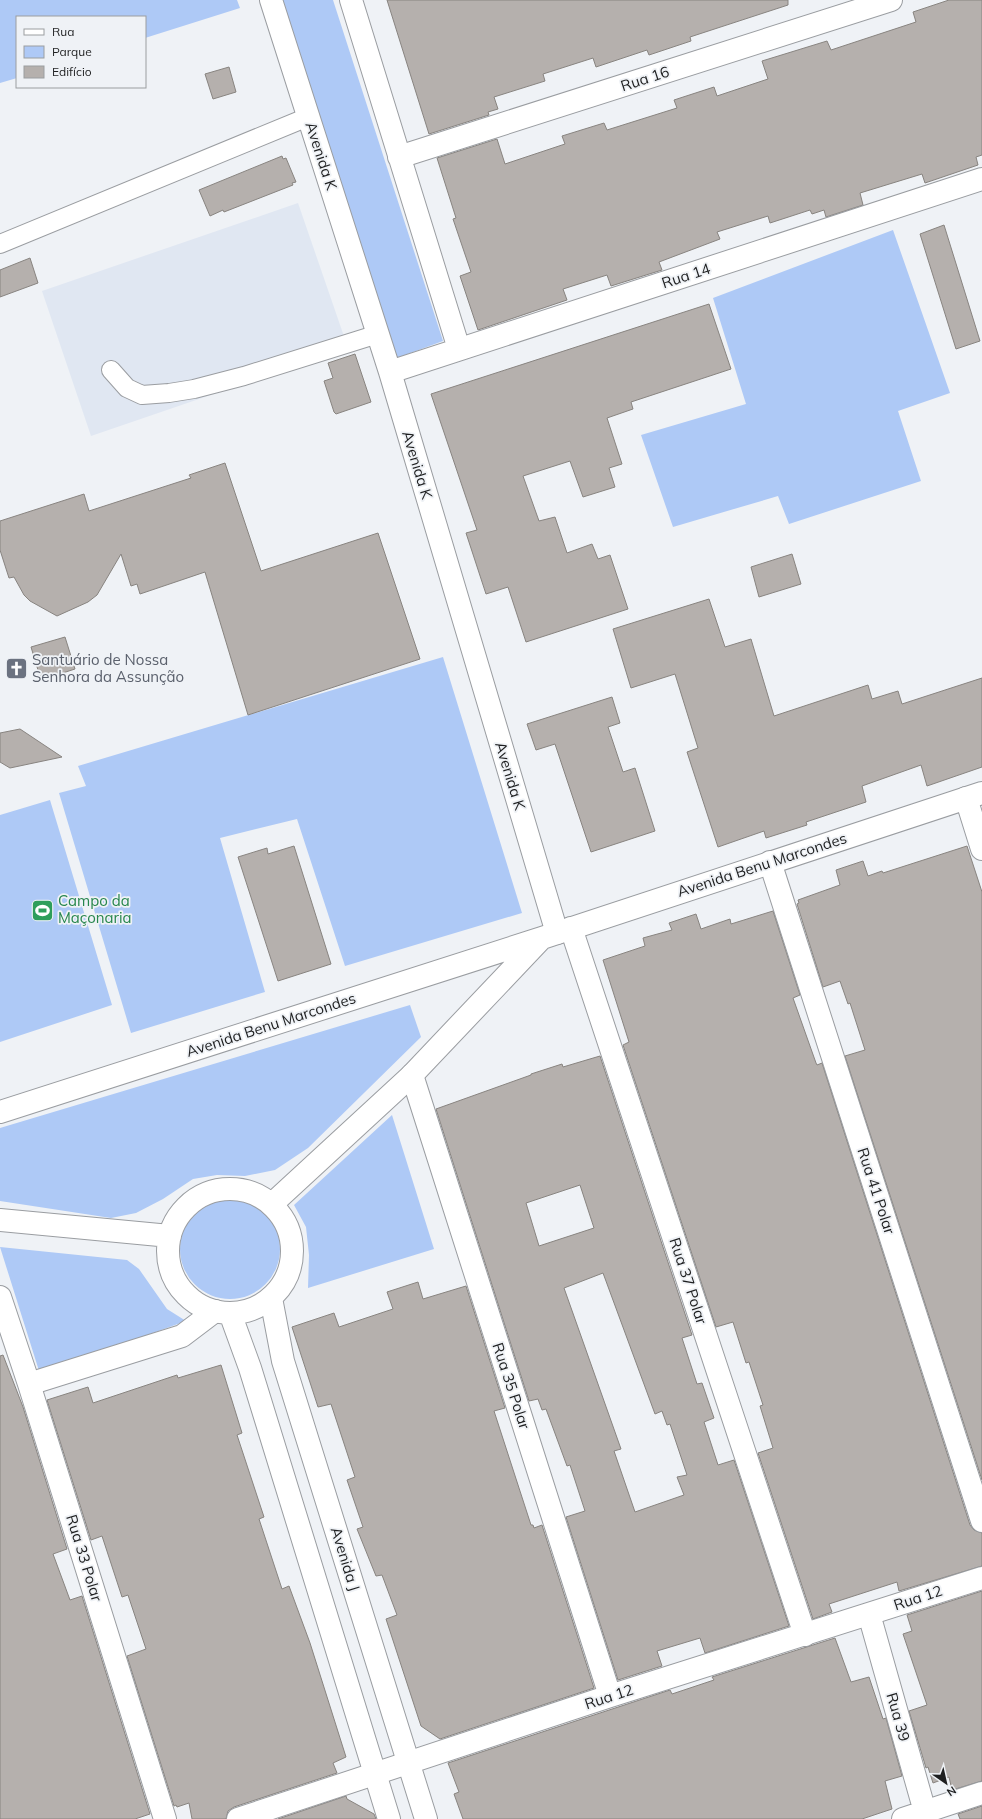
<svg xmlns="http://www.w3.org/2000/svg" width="982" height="1819" viewBox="0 0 982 1819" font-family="Mulish,sans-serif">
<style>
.built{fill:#e0e7f2}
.green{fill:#aec9f6}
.building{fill:#b5b0ad;stroke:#888480;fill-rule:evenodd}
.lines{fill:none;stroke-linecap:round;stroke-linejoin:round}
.lane-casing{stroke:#9a9da1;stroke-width:20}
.street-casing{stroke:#9a9da1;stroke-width:24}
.secondary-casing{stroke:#9a9da1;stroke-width:24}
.lane{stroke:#fff;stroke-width:18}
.street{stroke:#fff;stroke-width:22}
.secondary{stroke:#fff;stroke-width:22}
.labels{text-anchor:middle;stroke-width:3.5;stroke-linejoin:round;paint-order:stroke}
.street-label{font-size:15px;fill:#1e1f20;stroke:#eff2f6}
.worship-label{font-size:15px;fill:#5b616d;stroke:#eff2f6;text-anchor:start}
.leisure-label{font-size:15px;fill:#27864d;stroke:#eff2f6;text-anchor:start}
</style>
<rect width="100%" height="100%" fill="#eff2f6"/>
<path class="built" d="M298,203L348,348L91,436L42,291Z"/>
<path class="green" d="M0,0H237L240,8L145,38V17H17V78L0,83Z
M280,0H333L443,341L397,358Z
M893,230L950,393L898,411L921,481L789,524L778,496L673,527L641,435L746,404L713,298Z
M443,657L522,913L345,966L297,819L220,838L265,992L131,1033L59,793L86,786L78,766Z
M50,800L112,1005L0,1042V815Z
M410,1005L421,1037L308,1148L275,1170L245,1176L217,1175L193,1179L163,1199L136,1213L111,1218L0,1201V1128Z
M392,1115L434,1249L308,1288L309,1255L306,1227L294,1205Z
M180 1249a50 50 0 1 1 100 0a50 50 0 1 1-100 0Z
M0,1247L127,1260L139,1269L167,1309L186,1321L40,1374Z"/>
<path class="building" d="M387,0H788V5L690,37L691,41L649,55L647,50L596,67L593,58L543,74L545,81L494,97L498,109L488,112L489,115L429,134Z
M949,0H982V155L976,157L978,165L925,183L922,174L860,193L863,205L826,217L824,210L812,214L810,210L770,223L768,216L717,232L720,239L659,262L662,270L611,286L607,275L563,289L567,300L478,330L460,276L471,272L453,219L456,218L437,158L497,139L505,164L565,144L562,136L604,123L607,130L677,108L674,100L714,87L717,96L768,79L762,61L827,41L831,50L916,22L913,12Z
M229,67L236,92L213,99L205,74Z
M282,156L283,159L286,158L296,182L292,183L293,185L224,212L223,210L210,216L199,190Z
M944,225L980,341L956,349L920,234Z
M30,258L38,283L0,297V270Z
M709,304L731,369L631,402L633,409L607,418L622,464L609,468L615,487L583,497L570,461L523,476L539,521L555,517L567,553L592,544L598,559L610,555L628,609L526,642L508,587L486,594L466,533L477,530L431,394Z
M355,354L371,402L336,414L334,412L324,381L333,378L328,363Z
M225,463L261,571L378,533L420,659L248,715L205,572L140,594L137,584L131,586L121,554L97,595L88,602L57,616L30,601L24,595L14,577L9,578L0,550V521L84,494L89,511L191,478L189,475Z
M792,554L801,584L759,597L751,567Z
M709,599L725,647L751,639L774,716L868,685L872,699L898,691L902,704L982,678V767L927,786L921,765L862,786L866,802L806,822L807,825L766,838L764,831L718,847L687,752L698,748L675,674L631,688L613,629Z
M65,637L75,669L41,680L31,647Z
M612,697L620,723L608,727L623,772L635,768L655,831L591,852L555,744L536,750L527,724Z
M20,729L62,757L10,768L0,762V733Z
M294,846L331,964L278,981L238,857L267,848L268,854Z
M967,846L982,892V1480L845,1056L865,1050L850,1003L848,1004L840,981L823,987L797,904L799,903L798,900L840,885L836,870L863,861L868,876L882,871L883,873Z
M773,911L800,995L793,998L816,1063L817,1065L822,1063L970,1525L974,1530L982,1533V1566L899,1591L897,1582L829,1604L832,1612L813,1619L758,1453L773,1448L760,1406L763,1405L749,1362L746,1363L733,1322L716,1327L623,1045L629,1042L603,960L645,946L643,938L672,930L669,923L696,914L701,929L730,919L731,924Z
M600,1056L692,1335L682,1338L697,1384L702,1383L714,1418L704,1422L718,1465L734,1460L789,1626L705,1653L700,1638L657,1651L662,1666L618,1680L566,1517L585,1511L570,1465L567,1466L546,1409L542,1410L538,1399L529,1401L436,1109L531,1075V1074L562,1064L563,1067ZM580,1185L594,1228L539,1246L526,1203ZM603,1273L655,1414L662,1411L667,1425L670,1424L687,1475L677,1477L684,1495L635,1512L614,1451L621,1449L564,1288Z
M418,1282L423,1299L466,1286L505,1408L494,1411L531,1525H533L534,1528L542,1525L594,1688L440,1739L421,1726L386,1619L397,1615L382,1575L376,1576L357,1529L363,1527L347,1480L355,1477L331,1404L318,1407L292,1327L334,1313L339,1327L393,1309L387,1292Z
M3,1355L23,1407L67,1549L53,1554L70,1600L82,1596L150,1814L135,1819H0V1356Z
M221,1365L242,1433L237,1435L264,1517L259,1519L282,1589L289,1586L310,1643L346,1757L333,1763L337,1773L234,1807L228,1811L226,1819H192L189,1803L177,1807L176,1805L174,1806L127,1656L146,1649L128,1595L122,1597L102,1536L91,1540L47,1400L88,1387L93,1403L177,1375L178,1378Z
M982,1591V1781L952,1790L949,1777L933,1783L928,1767L926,1768L909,1711L927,1705L903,1634L912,1631L907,1615Z
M835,1638L851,1682L869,1677L883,1719L886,1718L902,1776L885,1781L892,1809L862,1819H463L454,1794L459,1792L448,1763L670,1690L672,1694L714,1680L712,1677Z
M346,1796L347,1799L374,1814L376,1819H278Z
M982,1806V1819H960L958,1814Z"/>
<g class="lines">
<defs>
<path id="lane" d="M0,244L308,117
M111,370L127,388L142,395L169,393L194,389L244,376L378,334"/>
<path id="street" d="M271,0L390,372L557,933
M351,0L459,349
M399,157L891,0
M390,372L982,179
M966,798L982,849
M770,862L982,1521
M571,928L805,1635
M412,1075L610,1696
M0,1297L29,1384L165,1819
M29,1384L182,1336L215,1311
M869,1614L927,1819
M238,1819L610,1696L982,1578
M903,1819L982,1793"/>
<path id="secondary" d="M0,1112L542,938L982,793
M168 1251a62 62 0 1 1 124 0a62 62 0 1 1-124 0Z
M272,1204L412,1075L540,940
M0,1220L170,1236
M271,1298L283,1361L426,1819
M230,1313L250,1368L389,1819"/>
</defs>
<use href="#lane" class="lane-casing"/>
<use href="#street" class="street-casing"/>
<use href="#secondary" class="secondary-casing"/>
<use href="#lane" class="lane"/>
<use href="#street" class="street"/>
<use href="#secondary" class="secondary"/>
</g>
<defs>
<symbol id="church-square" viewBox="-11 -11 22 22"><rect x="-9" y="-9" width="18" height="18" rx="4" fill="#6b7280" stroke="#eff2f6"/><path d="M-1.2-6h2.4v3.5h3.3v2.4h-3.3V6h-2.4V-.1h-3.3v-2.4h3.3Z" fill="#fff"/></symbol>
<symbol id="stadium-square" viewBox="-11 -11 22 22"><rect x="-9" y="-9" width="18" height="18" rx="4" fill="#2e9e5b" stroke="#eff2f6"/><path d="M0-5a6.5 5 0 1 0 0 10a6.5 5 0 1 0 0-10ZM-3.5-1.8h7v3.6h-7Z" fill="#fff"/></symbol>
</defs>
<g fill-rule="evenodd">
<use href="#church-square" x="4" y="656" width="25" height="25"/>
<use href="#stadium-square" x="30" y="898" width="25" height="25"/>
</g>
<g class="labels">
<g class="street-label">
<text transform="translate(645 79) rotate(-18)" y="5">Rua 16</text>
<text transform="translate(321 156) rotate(72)" y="5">Avenida K</text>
<text transform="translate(686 276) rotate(-18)" y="5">Rua 14</text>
<text transform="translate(417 465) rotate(73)" y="5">Avenida K</text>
<text transform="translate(510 776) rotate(73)" y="5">Avenida K</text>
<text transform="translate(762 865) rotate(-18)" y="5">Avenida Benu Marcondes</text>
<text transform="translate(271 1025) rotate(-18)" y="5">Avenida Benu Marcondes</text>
<text transform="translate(876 1191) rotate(72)" y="5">Rua 41 Polar</text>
<text transform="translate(688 1281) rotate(72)" y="5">Rua 37 Polar</text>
<text transform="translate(511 1386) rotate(72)" y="5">Rua 35 Polar</text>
<text transform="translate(84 1558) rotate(73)" y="5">Rua 33 Polar</text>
<text transform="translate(345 1559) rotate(73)" y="5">Avenida J</text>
<text transform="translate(918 1598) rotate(-18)" y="5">Rua 12</text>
<text transform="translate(609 1697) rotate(-18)" y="5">Rua 12</text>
<text transform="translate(898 1717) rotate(74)" y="5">Rua 39</text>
</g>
<g class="worship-label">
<text x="32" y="665">Santuário de Nossa<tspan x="32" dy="17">Senhora da Assunção</tspan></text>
</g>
<g class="leisure-label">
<text x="58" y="906">Campo da<tspan x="58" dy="17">Maçonaria</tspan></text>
</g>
</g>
<rect x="16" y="16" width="130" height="72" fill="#eff2f6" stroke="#9b9ea0"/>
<rect x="24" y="29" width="20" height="6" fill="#ffffff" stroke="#9b9ea0"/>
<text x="52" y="36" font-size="12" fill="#1e1f20">Rua</text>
<rect x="24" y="46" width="20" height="12" fill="#aec9f6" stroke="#9b9ea0"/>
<text x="52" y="56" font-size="12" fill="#1e1f20">Parque</text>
<rect x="24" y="66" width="20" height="12" fill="#b5b0ad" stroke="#9b9ea0"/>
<text x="52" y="76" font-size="12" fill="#1e1f20">Edifício</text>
<g transform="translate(946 1783) rotate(146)" stroke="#eff2f6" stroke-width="3" paint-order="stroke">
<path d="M0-3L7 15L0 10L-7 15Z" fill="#1e1f20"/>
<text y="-6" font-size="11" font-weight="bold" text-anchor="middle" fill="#1e1f20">N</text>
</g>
</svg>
